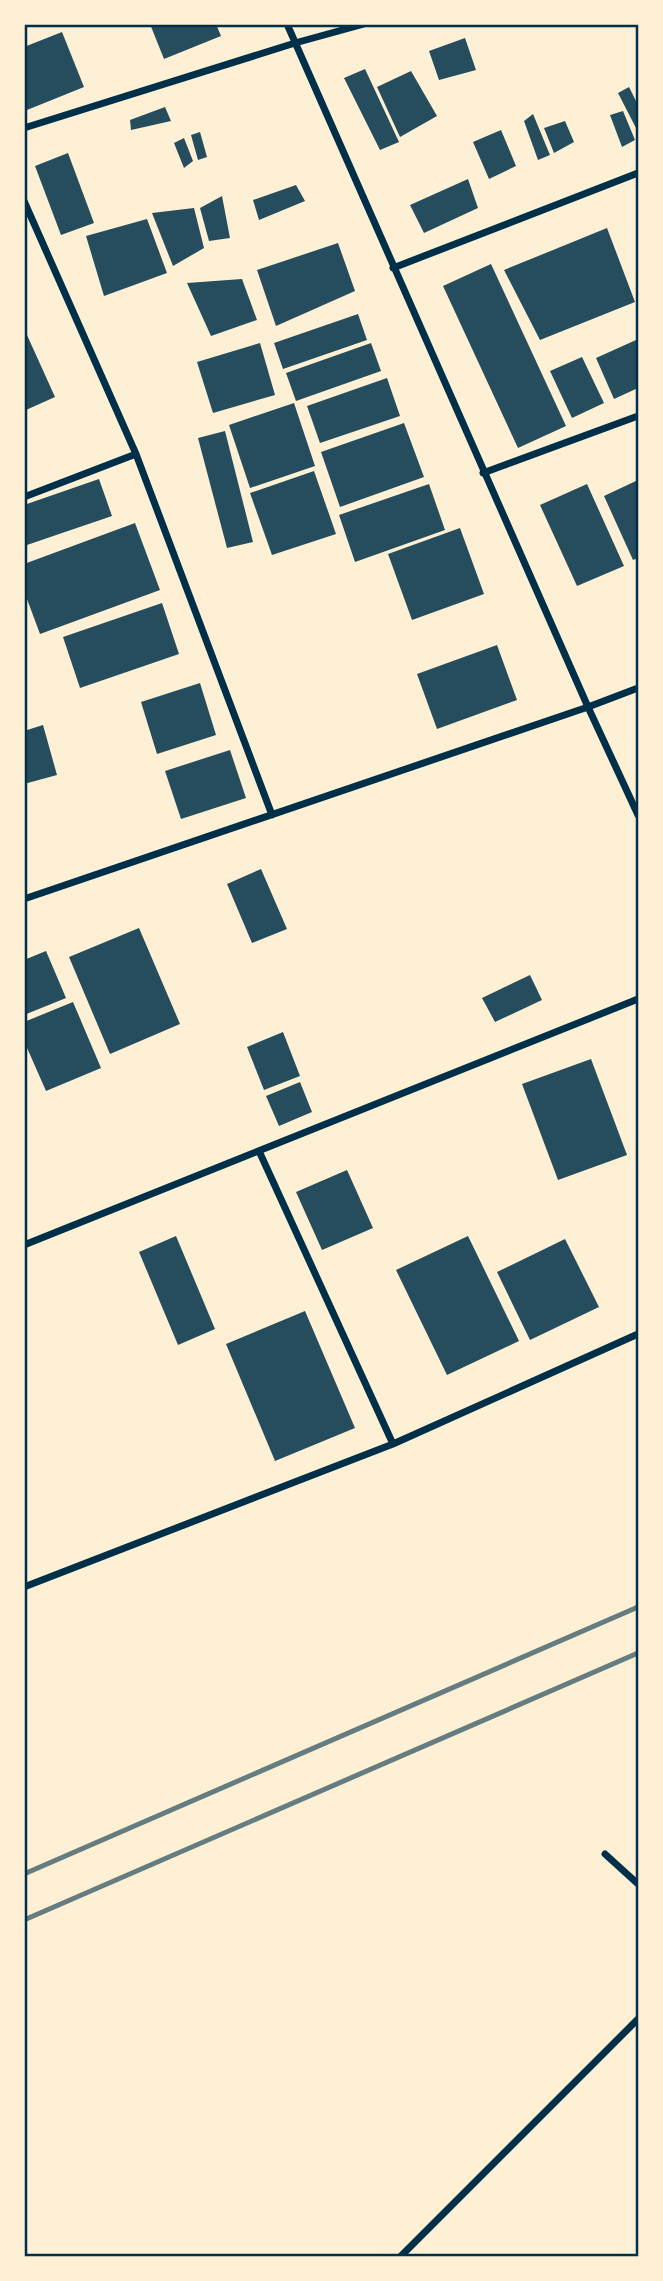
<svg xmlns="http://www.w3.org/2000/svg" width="663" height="2281" viewBox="0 0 663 2281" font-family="'Golos Text',sans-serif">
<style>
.building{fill:#264d5e}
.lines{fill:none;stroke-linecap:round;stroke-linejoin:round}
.minor{stroke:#003049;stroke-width:7}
.rail{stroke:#657d81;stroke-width:5}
.neatline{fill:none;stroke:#003049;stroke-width:2.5}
</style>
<rect width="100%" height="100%" fill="#fdf0d5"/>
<path class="building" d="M150,24H216L221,36L164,59Z
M62,32L84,87L27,110L24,103V47Z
M465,38L476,70L439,80L429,51Z
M365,69L399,142L380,150L344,78Z
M411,71L437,116L400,137L377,87Z
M629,87L638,105V127L636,128L618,93Z
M165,107L171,121L131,130L130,120Z
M623,111L635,140L622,147L610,115Z
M533,114L550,155L538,160L524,121Z
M565,121L574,142L554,153L544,128Z
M501,130L516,166L489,179L473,142Z
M200,132L207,157L198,160L191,135Z
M184,138L193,161L184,168L174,143Z
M68,153L94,223L61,235L35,166Z
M468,179L478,208L424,233L410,205Z
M296,185L305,201L259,220L253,200Z
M222,196L230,238L209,241L200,208Z
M194,208L204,248L173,266L152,213Z
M147,219L167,273L104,296L86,236Z
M607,228L635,302L540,340L504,270Z
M338,243L355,291L276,326L257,270Z
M491,264L566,426L518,448L443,286Z
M242,279L257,320L211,336L187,283Z
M358,314L367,340L283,369L274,343Z
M27,335L55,397L26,410L24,336Z
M636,340L638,346V388L614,399L596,358Z
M260,343L275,395L213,413L197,362Z
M371,343L381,371L296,401L286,373Z
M582,357L604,403L572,418L550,371Z
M387,378L400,416L320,443L307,406Z
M294,403L315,466L250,488L229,425Z
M404,423L424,477L340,507L321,452Z
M225,431L253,542L227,548L198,438Z
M314,471L336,534L272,555L250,493Z
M99,479L112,516L24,546V505Z
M638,480V558L633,560L604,496Z
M429,484L445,530L355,562L339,515Z
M587,484L624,566L577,586L540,505Z
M135,523L160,590L40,634L24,591V564Z
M460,528L484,594L412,620L388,554Z
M162,603L179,654L80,688L63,637Z
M497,645L517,700L437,729L417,674Z
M200,683L216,735L157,754L141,702Z
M43,725L57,775L24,784V731Z
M230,750L246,798L181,819L165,771Z
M261,869L287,929L252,943L227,884Z
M139,928L180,1024L110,1054L69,957Z
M46,951L66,998L24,1015V960Z
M530,975L542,1000L495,1022L482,998Z
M73,1002L101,1068L46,1091L24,1041V1022Z
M283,1032L300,1076L264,1090L247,1047Z
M591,1059L627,1155L558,1180L522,1084Z
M300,1082L312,1112L279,1126L266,1096Z
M347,1170L373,1228L322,1250L296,1192Z
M176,1236L215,1329L178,1345L139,1252Z
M468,1236L519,1341L447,1375L396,1270Z
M565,1239L599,1307L530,1340L497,1272Z
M305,1311L355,1428L275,1461L226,1344Z"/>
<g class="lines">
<path class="minor" d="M287,24L588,707L638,688
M24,128L295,43L364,24
M24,201L136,454L272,815
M393,268L638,173
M483,473L638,416
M24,497L136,454
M24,899L588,707L638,815
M259,1151L393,1444
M24,1245L638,999
M24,1587L393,1444L638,1334
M605,1854L638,1884
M401,2256L638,2019"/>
<path class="rail" d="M24,1874L638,1607
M24,1920L638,1653"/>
</g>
<rect width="663" height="2281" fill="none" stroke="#fdf0d5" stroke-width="52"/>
<rect x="26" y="26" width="611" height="2229" class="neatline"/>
</svg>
